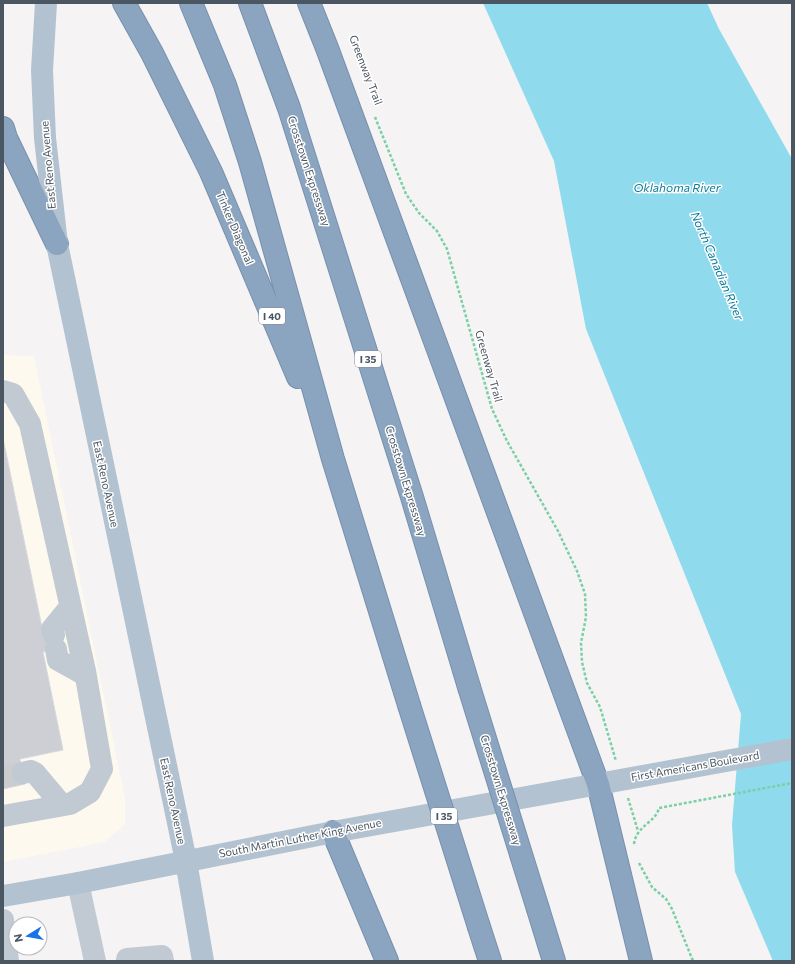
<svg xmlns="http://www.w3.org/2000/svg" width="795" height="964" viewBox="0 0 795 964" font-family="Commissioner,sans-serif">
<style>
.commercial{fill:#fdf9ef}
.water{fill:#90daee}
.building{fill:#cdcfd5;stroke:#d7d9de}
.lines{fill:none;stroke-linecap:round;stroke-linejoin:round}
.minor-tunnel{stroke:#caccce;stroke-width:22;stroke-dasharray:22 11;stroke-linecap:butt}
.highway-casing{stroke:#7690ad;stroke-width:24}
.path{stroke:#7ad0a6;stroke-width:2.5;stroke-dasharray:3 2;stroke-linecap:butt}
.minor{stroke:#c1cad2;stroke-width:22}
.major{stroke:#b3c2d1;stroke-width:22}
.highway{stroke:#8ba5c1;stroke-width:22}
.highway-bridge-casing{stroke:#7690ad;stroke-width:24;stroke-linecap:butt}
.highway-bridge{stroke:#8ba5c1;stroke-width:22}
.labels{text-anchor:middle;stroke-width:3;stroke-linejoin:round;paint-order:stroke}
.shield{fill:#fff;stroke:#808990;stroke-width:1}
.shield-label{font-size:10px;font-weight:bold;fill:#4a5661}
.street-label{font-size:11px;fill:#4a5661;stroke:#fff}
.water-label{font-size:12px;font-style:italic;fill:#0c7c9b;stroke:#fff}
</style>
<rect width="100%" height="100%" fill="#f5f3f3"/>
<path class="commercial" d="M3,355L34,356L125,798V824L105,842L3,862Z"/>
<path class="water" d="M483,3H707L719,29L792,159V961H773L735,872L732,825L741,714L586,329L554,161Z"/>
<path class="building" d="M3,438L44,637L64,648L43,652L63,750L20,759L25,784L3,789Z"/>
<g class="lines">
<path class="minor-tunnel" d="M3,777L23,773"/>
<defs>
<path id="highway" d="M124,3L152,53L211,172L298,377
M191,3L225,85L250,162L333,459L409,705
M250,3L289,108L412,497L469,687
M309,3L327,48L598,784L641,961
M3,128L6,138L57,244
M333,832L387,961
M538,909L554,961
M479,927L490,961"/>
</defs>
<use href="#highway" class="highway-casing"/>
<path class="path" d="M792,3V4
M375,117L406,194L419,213L437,231L447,249L492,409L507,441L558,531L577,571L585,594L586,617L581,643L582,662L587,683L600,707L616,761
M628,798L638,831
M634,844C636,826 656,822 659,808L792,783
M639,863L652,887L666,899L672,909L693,961"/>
<path class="minor" d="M3,391L13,394L30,424L85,671L102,769L90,792L70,804L3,816
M54,635L52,629L70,607
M56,649L58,660L85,675
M23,773L31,771L35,773L62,805
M78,883L95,961
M3,920L8,961
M127,959L162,956L163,961"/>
<path class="major" d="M46,3L42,70L45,138L57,244L186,861L203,961
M3,896L78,883L333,832L792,749"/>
<use href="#highway" class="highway"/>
<defs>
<path id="highway-bridge" d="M469,687L538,909
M409,705L479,927"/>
</defs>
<use href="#highway-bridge" class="highway-bridge-casing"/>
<use href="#highway-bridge" class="highway-bridge"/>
</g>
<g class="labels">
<g class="shield">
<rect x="259" y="308" width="26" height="16" rx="3"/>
<rect x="355" y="351" width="26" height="16" rx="3"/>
<rect x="431" y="808" width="26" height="16" rx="3"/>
</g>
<g class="shield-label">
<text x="272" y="320">I 40</text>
<text x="368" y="363">I 35</text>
<text x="444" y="820">I 35</text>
</g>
<g class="street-label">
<text transform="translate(366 70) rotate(69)" y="4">Greenway Trail</text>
<text transform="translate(48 165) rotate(-95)" y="4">East Reno Avenue</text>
<text transform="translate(309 171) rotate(72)" y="4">Crosstown Expressway</text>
<text transform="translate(235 228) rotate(67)" y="4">Tinker Diagonal</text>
<text transform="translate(489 366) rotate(74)" y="4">Greenway Trail</text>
<text transform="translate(406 481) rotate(73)" y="4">Crosstown Expressway</text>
<text transform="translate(106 484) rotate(78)" y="4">East Reno Avenue</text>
<text transform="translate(695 766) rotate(-10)" y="4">First Americans Boulevard</text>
<text transform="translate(501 790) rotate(73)" y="4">Crosstown Expressway</text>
<text transform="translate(173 801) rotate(78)" y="4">East Reno Avenue</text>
<text transform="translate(300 838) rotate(-11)" y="4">South Martin Luther King Avenue</text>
</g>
<g class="water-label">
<text x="677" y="192">Oklahoma River</text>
<text transform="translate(717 266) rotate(67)" y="4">North Canadian River</text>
</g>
</g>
<rect width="795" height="964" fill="none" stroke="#4a5661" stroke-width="8"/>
<g transform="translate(28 936) rotate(259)"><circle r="19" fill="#ffffff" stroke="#b7bbc0"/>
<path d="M0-3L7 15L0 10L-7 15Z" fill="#1a73e8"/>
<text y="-6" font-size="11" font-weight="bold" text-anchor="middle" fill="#4a5661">N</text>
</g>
</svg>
